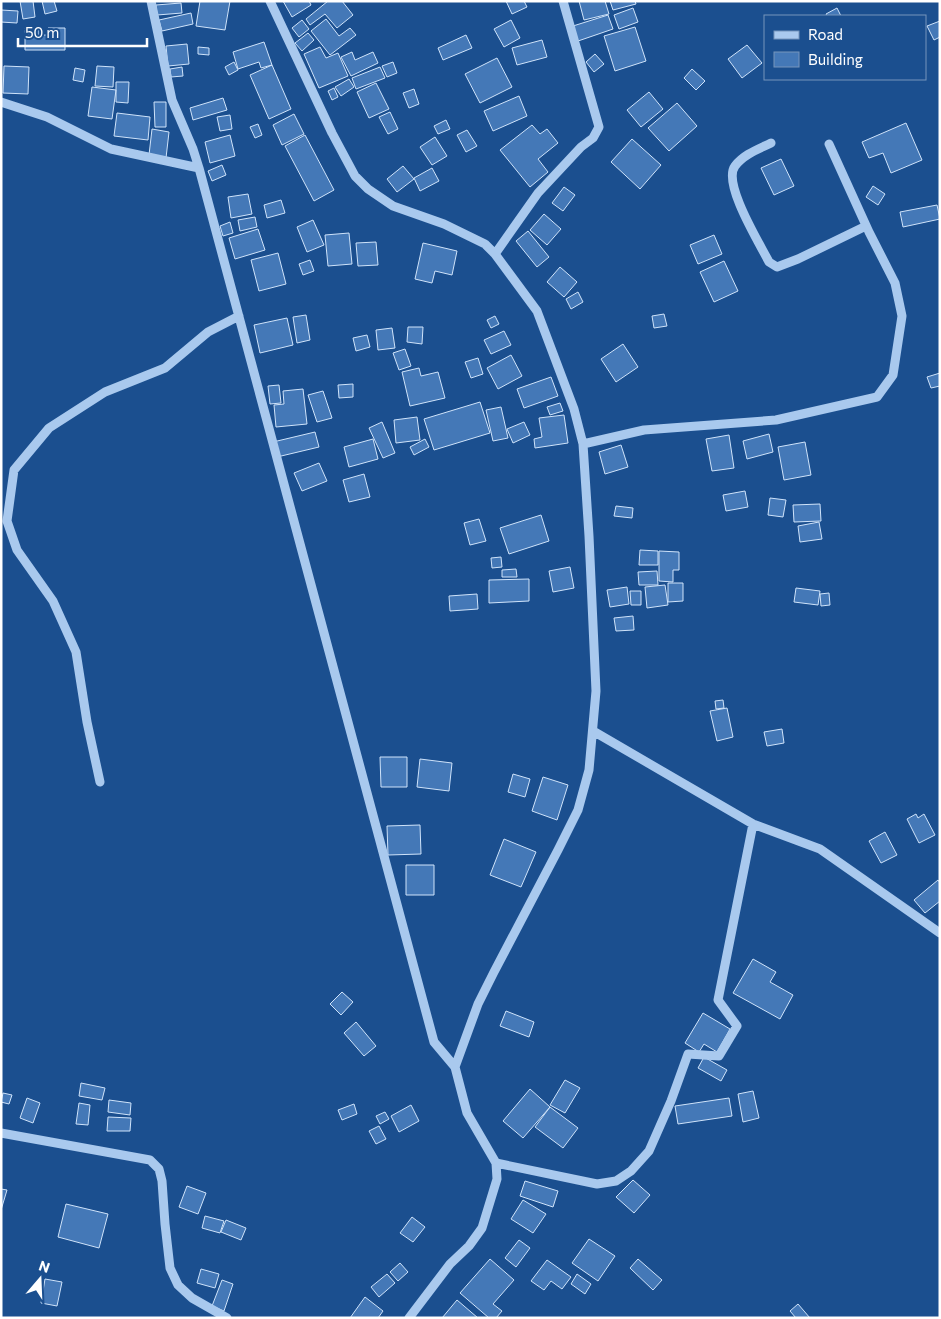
<svg xmlns="http://www.w3.org/2000/svg" width="941" height="1319" viewBox="0 0 941 1319" font-family="Commissioner,sans-serif">
<style>
.building{fill:#4478b7;stroke:#cfe3fa}
.lines{fill:none;stroke-linecap:round;stroke-linejoin:round}
.minor{stroke:#a9c9ee;stroke-width:9}
</style>
<rect width="100%" height="100%" fill="#1b4f8f"/>
<path class="building" d="M20,1H33L35,17L23,19Z
M42,1H54L57,11L45,14Z
M200,1H230L225,30L196,26Z
M283,1H309L311,5L292,17Z
M328,1H342L353,15L337,28L325,14L310,25L306,19Z
M506,1H524L527,7L512,14Z
M579,1H605L609,14L584,20Z
M610,1H635L636,4L613,10Z
M181,3L182,13L157,15L156,5Z
M633,8L638,22L619,29L614,15Z
M837,8L841,16H827L826,14Z
M1,10L18,11L17,23L1,22Z
M191,13L193,24L162,31L159,20Z
M608,15L613,29L578,41L573,26Z
M326,19L339,36L350,28L356,35L330,55L311,31Z
M302,20L309,29L299,37L292,28Z
M511,20L520,38L504,47L494,29Z
M940,21V37L934,40L927,26Z
M635,27L646,61L615,71L604,36Z
M25,28H39V35H48V28H65V50H25Z
M308,33L314,40L302,51L295,43Z
M466,35L472,48L443,60L438,48Z
M542,40L547,57L517,65L512,48Z
M264,42L272,65L261,68L259,62L238,69L233,52Z
M187,44L189,64L168,66L166,46Z
M747,45L762,63L742,78L728,59Z
M198,47L209,48V55L198,54Z
M320,47L326,58L338,53L348,76L319,88L304,54Z
M352,52L355,60L373,52L378,63L351,76L341,57Z
M595,54L604,64L594,72L586,62Z
M497,58L512,87L480,103L465,74Z
M234,62L238,70L229,75L225,67Z
M393,62L397,73L387,77L382,66Z
M272,65L291,109L269,119L250,75Z
M4,66L29,67L28,94L3,93Z
M97,66L114,67L113,87L95,86Z
M182,67L183,76L171,77L170,69Z
M380,67L385,78L356,89L352,78Z
M75,68L85,70L83,82L73,80Z
M692,69L705,81L696,90L684,78Z
M349,79L354,87L341,96L335,87Z
M116,82H129L128,103L116,102Z
M376,83L389,109L369,118L357,92Z
M92,87L116,90L112,119L88,116Z
M334,88L338,97L332,100L328,91Z
M414,89L419,104L409,108L403,93Z
M649,92L663,109L641,127L627,110Z
M519,96L527,116L493,131L484,111Z
M223,98L227,110L193,120L190,108Z
M154,102H166V127H155Z
M677,103L697,126L669,151L648,128Z
M390,112L398,129L388,134L379,117Z
M117,113L150,117L148,140L114,136Z
M294,114L304,134L282,145L273,125Z
M230,115L232,129L220,131L217,117Z
M446,120L450,129L438,134L434,126Z
M906,123L922,160L891,173L883,153L869,158L862,142Z
M258,124L262,135L255,138L250,127Z
M532,125L540,134L547,129L558,143L538,159L548,172L530,187L500,150Z
M152,129L169,132L166,158L149,155Z
M467,130L477,146L466,152L457,135Z
M230,135L235,156L210,163L205,142Z
M305,135L334,190L314,201L285,146Z
M435,137L447,156L432,165L420,147Z
M632,139L661,165L640,189L611,162Z
M781,159L794,186L774,195L761,168Z
M222,165L226,175L212,181L208,171Z
M403,166L414,179L397,192L387,179Z
M432,168L439,181L420,191L414,178Z
M873,186L885,194L878,205L866,197Z
M564,187L575,195L563,211L552,203Z
M248,194L252,214L231,218L228,197Z
M281,200L285,213L267,218L264,205Z
M937,205L940,219L903,227L900,212Z
M544,214L561,229L547,245L530,230Z
M255,217L257,227L240,231L238,220Z
M313,220L324,245L307,252L297,227Z
M230,222L233,233L223,236L220,226Z
M258,229L265,250L235,259L229,238Z
M528,231L549,257L537,267L516,241Z
M349,233L352,264L328,266L325,235Z
M714,235L722,254L698,264L690,245Z
M376,242L378,265L358,266L356,243Z
M423,243L457,251L452,275L435,271L432,283L415,279Z
M278,253L286,284L259,291L251,260Z
M310,260L314,271L303,275L299,264Z
M724,261L738,291L714,302L700,272Z
M560,267L577,282L564,297L547,282Z
M578,292L583,302L571,309L566,299Z
M664,314L667,326L654,328L652,316Z
M306,315L310,340L297,343L293,317Z
M495,316L499,324L491,328L487,320Z
M287,318L293,345L260,353L254,325Z
M408,327H423L422,344L407,342Z
M392,328L395,348L378,350L376,330Z
M504,331L511,345L491,354L484,340Z
M367,335L370,347L356,351L353,338Z
M623,344L638,367L616,382L601,359Z
M405,349L411,366L399,370L393,353Z
M511,355L522,376L498,389L487,368Z
M478,358L483,374L471,378L465,362Z
M419,368L421,376L438,372L445,398L410,406L402,372Z
M940,373V386L931,388L927,377Z
M551,377L558,396L524,408L517,389Z
M353,384V397L339,398L338,385Z
M279,385L281,403L270,404L268,386Z
M303,389L307,424L276,427L274,405L284,404L283,391Z
M323,391L332,418L317,422L308,395Z
M480,402L490,433L434,450L424,419Z
M560,403L563,411L550,415L547,407Z
M501,407L508,438L493,441L486,410Z
M564,415L568,443L535,448L534,439L542,437L539,418Z
M417,417L420,440L396,443L394,420Z
M382,422L395,453L383,458L369,428Z
M524,422L530,435L513,443L507,429Z
M315,432L319,447L277,457L273,442Z
M769,434L773,452L747,459L743,441Z
M729,435L734,468L712,471L706,439Z
M373,439L378,459L349,467L344,447Z
M425,439L429,447L414,455L410,447Z
M805,442L811,475L784,480L778,447Z
M621,445L628,467L605,474L599,452Z
M319,463L327,481L302,491L294,473Z
M364,474L370,497L349,502L343,480Z
M745,491L748,507L726,511L723,495Z
M770,498L786,500L783,517L768,515Z
M820,504L821,521L794,522L793,505Z
M616,506L633,508L632,518L614,516Z
M541,515L549,541L509,554L500,528Z
M479,519L486,541L470,545L464,523Z
M819,522L822,539L800,542L798,526Z
M640,550L658,551V565H639Z
M659,551L679,552V570H673V582L659,581Z
M501,557L502,567L492,568L491,558Z
M570,567L574,588L553,592L549,571Z
M516,569L517,577H502V570Z
M657,571L658,585H639L638,572Z
M529,579V601L489,603V580Z
M668,583H683V601L668,602Z
M665,585L668,605L647,608L645,587Z
M627,587L629,604L610,607L607,590Z
M796,588L820,591L818,605L794,602Z
M630,591H641V605H631Z
M829,593L830,605L821,606L820,594Z
M477,594L478,609L450,611L449,596Z
M633,616L634,630L616,631L614,618Z
M723,700L724,708L716,709L715,701Z
M727,708L733,737L717,741L710,711Z
M782,729L784,743L767,746L764,732Z
M380,757H407V787H381Z
M420,759L452,763L449,791L417,787Z
M513,774L530,779L525,797L508,792Z
M543,777L568,785L557,820L532,811Z
M916,814L918,818L924,814L935,835L919,843L907,819Z
M420,825L421,854L388,855L387,826Z
M885,832L897,855L881,863L869,841Z
M504,839L536,852L521,887L490,875Z
M406,865H434V895H406Z
M938,880L940,883V901L925,913L914,900Z
M753,959L776,972L770,982L793,995L780,1019L733,993Z
M342,992L353,1002L341,1015L330,1004Z
M506,1011L534,1022L529,1037L500,1026Z
M703,1013L730,1029L717,1052L704,1044L699,1052L685,1043Z
M356,1022L376,1046L364,1056L344,1033Z
M704,1057L727,1070L721,1081L698,1068Z
M565,1080L580,1088L565,1113L550,1105Z
M81,1083L105,1088L102,1100L79,1096Z
M530,1089L550,1107L523,1138L503,1121Z
M753,1091L759,1118L743,1122L738,1094Z
M3,1093L12,1095L9,1104L1,1102Z
M27,1098L40,1103L33,1123L20,1118Z
M729,1098L732,1116L678,1124L675,1106Z
M109,1100L131,1103L130,1115L108,1112Z
M79,1103L90,1105L88,1125L76,1124Z
M354,1104L357,1114L342,1120L338,1110Z
M411,1105L419,1121L399,1132L391,1116Z
M550,1107L578,1128L563,1148L535,1127Z
M385,1112L389,1119L380,1124L376,1116Z
M108,1117L131,1118L130,1131H107Z
M379,1126L386,1139L376,1144L369,1131Z
M633,1180L650,1195L634,1213L616,1197Z
M525,1181L558,1191L553,1207L520,1196Z
M187,1186L206,1193L198,1214L179,1207Z
M1,1189L7,1190L1,1210Z
M523,1200L546,1214L533,1233L511,1219Z
M66,1204L108,1214L99,1248L58,1237Z
M205,1216L224,1221L220,1233L202,1228Z
M412,1217L425,1227L413,1242L400,1233Z
M226,1220L246,1228L241,1240L221,1232Z
M589,1239L615,1256L598,1281L572,1263Z
M519,1240L530,1248L516,1267L505,1258Z
M490,1259L514,1280L493,1304L502,1311L496,1318H489L460,1293Z
M638,1259L662,1280L653,1290L630,1268Z
M547,1260L571,1277L562,1289L551,1281L544,1290L531,1281Z
M400,1263L408,1272L398,1281L390,1272Z
M201,1269L219,1274L215,1288L197,1283Z
M387,1274L395,1283L379,1297L371,1287Z
M577,1274L591,1284L585,1294L571,1284Z
M45,1279L62,1282L57,1306L41,1303Z
M222,1280L233,1284L224,1311L212,1306Z
M365,1297L383,1311L378,1318H350Z
M457,1300L478,1318H442Z
M798,1304L810,1318H796L790,1311Z"/>
<g class="lines">
<path class="minor" d="M151,1L172,100L193,149L199,168L434,1042L455,1067
M270,1L332,133L355,176L368,189L393,206L444,224L485,244L495,254L537,311L574,409L583,444L589,536L596,691L589,770L578,810L558,850L494,972L478,1004L455,1067L467,1113L496,1163L497,1179L482,1228L469,1246L450,1264L409,1318
M1,102L47,117L111,149L199,168
M771,143C759,149 744,154 735,166C722,183 760,244 769,262L777,267L798,259L866,226
M495,254L538,193L581,147L593,138L599,127L563,1
M583,444L644,430L776,420L877,397L893,375L902,316L895,283L869,232L829,144
M593,731L753,824L820,849L940,933
M100,782L87,722L76,652L53,601L17,550L7,521L14,470L49,428L105,392L165,368L208,332L239,316
M1,1133L150,1160L159,1169L162,1181L165,1224L170,1268L178,1285L192,1298L227,1318
M496,1163L597,1184L616,1181L631,1171L649,1151L671,1101L688,1054L719,1056L737,1026L718,1000L753,824"/>
</g>
<rect width="941" height="1319" fill="none" stroke="#ffffff" stroke-width="5"/>
<rect x="764" y="15" width="162" height="65" fill="#1b4f8f" stroke="#7695bc"/>
<rect x="774" y="31" width="25" height="8" fill="#a9c9ee" stroke="#7695bc"/>
<text x="808" y="40" font-size="15" fill="#ffffff">Road</text>
<rect x="774" y="52" width="25" height="15" fill="#4478b7" stroke="#7695bc"/>
<text x="808" y="65" font-size="15" fill="#ffffff">Building</text>
<g transform="translate(40 1279) rotate(19)" stroke="#1b4f8f" stroke-width="4" paint-order="stroke">
<path d="M0-4L9 19L0 12L-9 19Z" fill="#ffffff"/>
<text y="-8" font-size="14" font-weight="bold" text-anchor="middle" fill="#ffffff">N</text>
</g>
<path d="M18 38v8h129v-8" fill="none" stroke="#ffffff" stroke-width="2.5"/>
<text x="25" y="38" font-size="15" fill="#ffffff" stroke="#1b4f8f" stroke-width="4" paint-order="stroke">50 m</text>
</svg>
